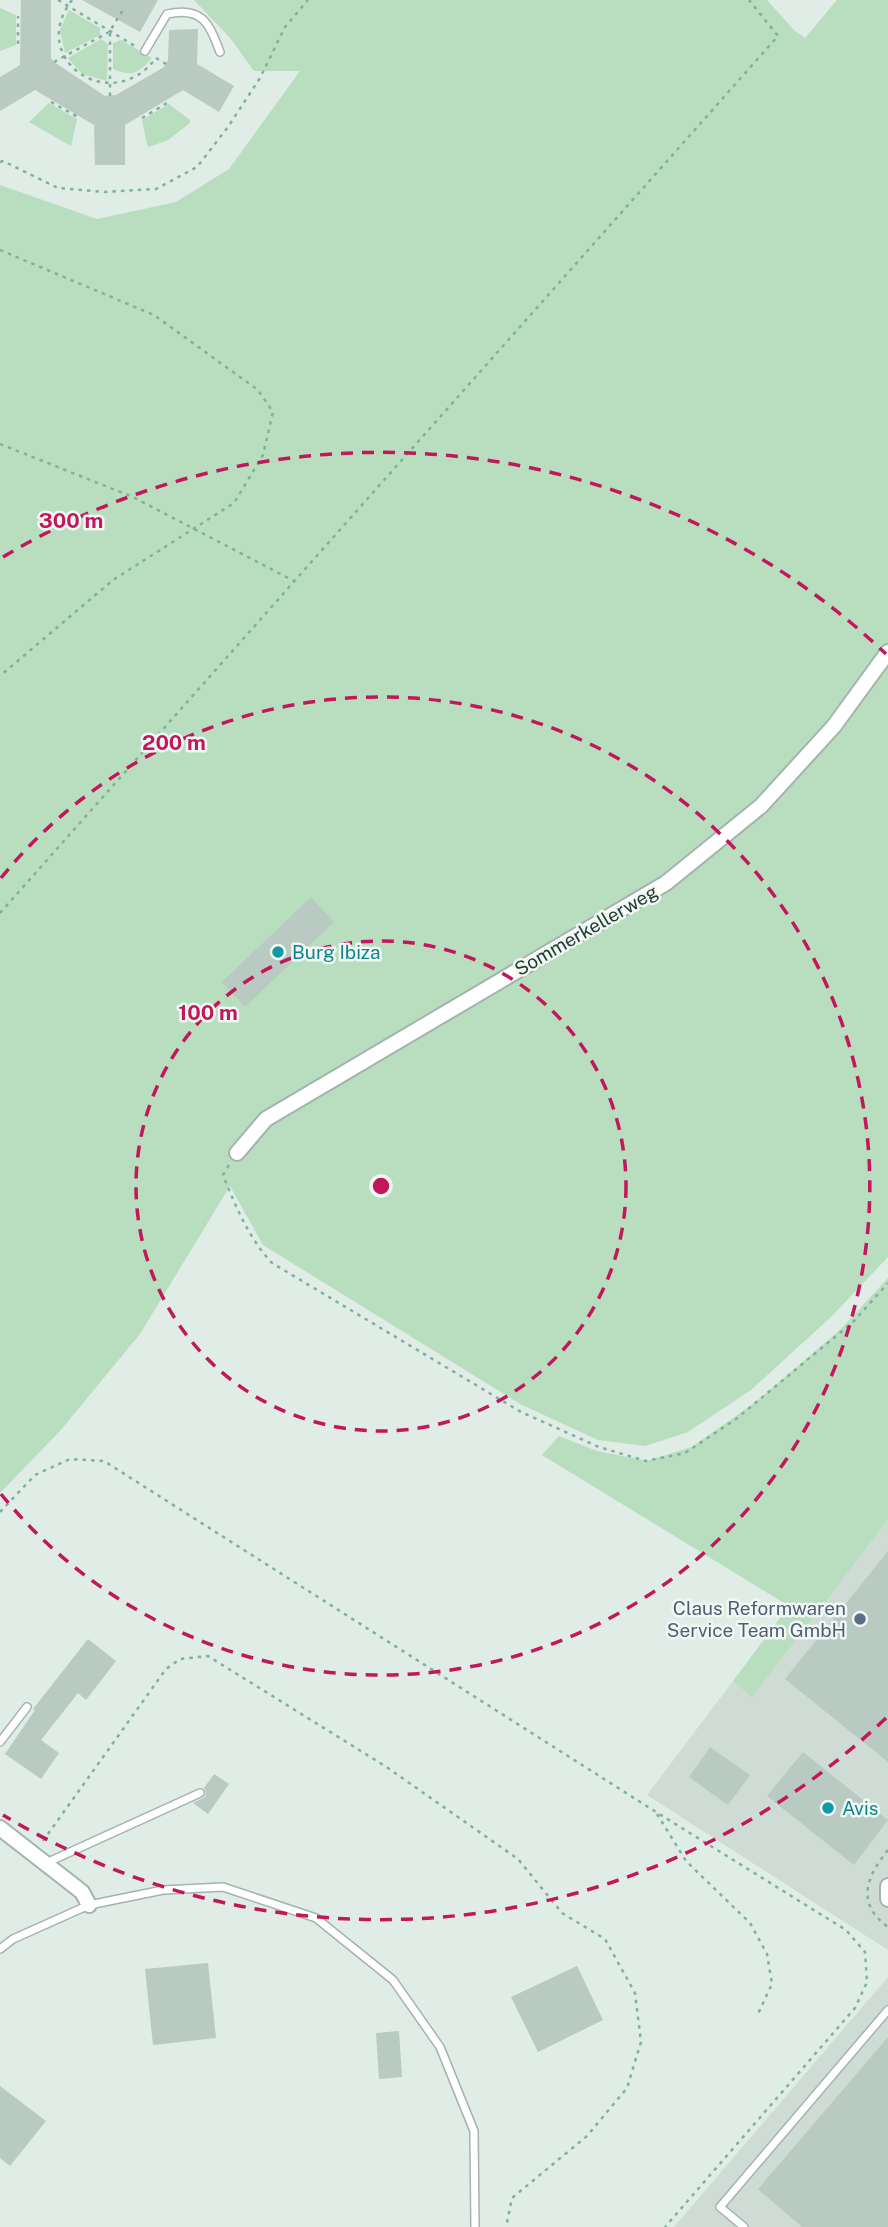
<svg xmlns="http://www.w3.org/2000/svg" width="888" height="2227" viewBox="0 0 888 2227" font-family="'Public Sans',sans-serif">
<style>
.built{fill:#cedcd5}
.green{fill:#b8debf}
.building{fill:#b8cac1}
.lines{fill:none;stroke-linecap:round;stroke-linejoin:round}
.lane-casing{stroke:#a3b4ad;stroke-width:10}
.street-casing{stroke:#a3b4ad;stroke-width:18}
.path{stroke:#7fb19e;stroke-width:2.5;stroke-dasharray:3.5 5;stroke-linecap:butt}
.lane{stroke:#fff;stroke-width:7}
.street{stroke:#fff;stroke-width:14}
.ring{fill:none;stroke:#c2185b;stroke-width:3.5;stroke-dasharray:12 9}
.culture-dot{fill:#0f9aa8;stroke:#f1f8f4;stroke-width:2.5}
.service-dot{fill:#5c6f8a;stroke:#f1f8f4;stroke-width:2.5}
.labels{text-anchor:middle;stroke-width:5;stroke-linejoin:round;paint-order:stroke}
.street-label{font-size:19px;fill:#203d33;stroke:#f1f8f4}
.culture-label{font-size:19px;fill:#0d838f;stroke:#f1f8f4;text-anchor:start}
.service-label{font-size:19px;fill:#4e5e75;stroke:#f1f8f4;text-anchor:end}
.centre{fill:#c2185b;stroke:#f1f8f4;stroke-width:3.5}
.ring-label{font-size:21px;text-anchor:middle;font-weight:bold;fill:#c2185b;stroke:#f1f8f4;stroke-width:5;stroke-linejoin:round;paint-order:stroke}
</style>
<rect width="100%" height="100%" fill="#e0ece6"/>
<path class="built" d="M888,1520V1950L647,1795L733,1681L752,1696Z
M888,1977V2227H674Z"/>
<path class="green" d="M194,0H767L795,31L805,38L837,0H888V1257L832,1316L751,1390L688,1432L645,1446L598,1440L520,1404L263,1245L230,1186L140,1334L60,1431L0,1493V185L97,219L176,202L229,169L300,71H254L231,39Z
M0,8L16,15V45L0,51Z
M69,10L100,28V35L65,53L60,30Z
M101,39L108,44L107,81L82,74L68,58Z
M121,40L152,58C137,74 133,77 113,69V43Z
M49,103L77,119L71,146L29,122Z
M169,104L190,120V123L168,140L149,147L147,145L142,120Z
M888,1278V1520L752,1697L733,1681L789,1606L542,1455L559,1436L597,1451L647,1461L692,1447L757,1401L841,1329Z"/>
<path class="building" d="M21,0H51V58L54,62L105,96L116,95L164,67L168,60L169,30L198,29L197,64L234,86L219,112L183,90L125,125V165H95L94,125L35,90L0,111V77L20,65Z
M82,0H158L140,32Z
M311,897L334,922L245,1007L222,982Z
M888,1551V1762L785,1679Z
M88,1639L116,1661L86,1700L78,1693L41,1740L59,1753L41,1779L5,1754L35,1710L33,1709Z
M710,1747L750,1775L728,1805L689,1777Z
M803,1752L888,1820L854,1865L767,1796Z
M214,1774L229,1784L208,1814L193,1803L205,1797L206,1793L204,1788Z
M208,1963L216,2038L153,2045L145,1969Z
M577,1966L603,2020L538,2052L511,1997Z
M399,2031L402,2077L379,2079L376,2033Z
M888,2037V2227H802L758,2189Z
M0,2086L46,2121L10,2166L0,2158Z"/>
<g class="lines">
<defs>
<path id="lane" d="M145,51L167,14C202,6 209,23 220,52
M0,1742L27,1707
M46,1863L200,1793
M0,1949L13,1939L89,1905L163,1890L223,1887L316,1918L393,1980L440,2047L474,2131L475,2227
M744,2227L720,2207L888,2010"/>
<path id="street" d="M237,1153L266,1119L666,883L761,806L834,726L888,652
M0,1828L82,1892L89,1905
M888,1886V1899"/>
</defs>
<use href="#lane" class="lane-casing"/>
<use href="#street" class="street-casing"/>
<path class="path" d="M58,0L135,46
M72,0C26,60 112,117 156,58
M18,44V16
M156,58L166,64
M54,62L109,32
M110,96V31L124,8
M51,102L78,117
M142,118L167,103
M0,162L3,161L58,188L105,192L156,189L197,167L228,127L260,78L285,27L308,0
M0,250L154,315L258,390L273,412L263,455L234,503L113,580L0,676
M0,444L133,497L294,581
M0,913L778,36L749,0
M229,1165L223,1175C236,1207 248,1237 272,1263L521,1412L599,1447L646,1461L685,1453L736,1419L853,1322L888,1283
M0,1512L35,1475L70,1459L104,1461L656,1812L846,1930L865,1952L867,1982L855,2008L665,2227
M657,1814L686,1861L750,1923L767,1954L772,1984L757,2016
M43,1841L166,1669L180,1659L208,1656L385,1766L518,1859L562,1913L605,1939L635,1993L641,2042L627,2088L587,2136L512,2198L506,2227
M888,1850C867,1876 855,1903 888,1927"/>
<use href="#lane" class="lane"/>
<use href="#street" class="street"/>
</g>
<g class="ring">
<circle cx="381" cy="1186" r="245"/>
<path d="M1 878A489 489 0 1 1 1 1494"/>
<path d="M886 1718A734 734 0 0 1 3 1815M3 557A734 734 0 0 1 886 654"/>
</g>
<g class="culture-dot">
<circle cx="278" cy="952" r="7"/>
<circle cx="828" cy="1808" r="7"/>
</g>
<circle class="service-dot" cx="860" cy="1619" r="7"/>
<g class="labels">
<g class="street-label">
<text transform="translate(586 930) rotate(-30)" y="7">Sommerkellerweg</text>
</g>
<g class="culture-label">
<text x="292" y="959">Burg Ibiza</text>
<text x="842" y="1815">Avis</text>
</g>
<g class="service-label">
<text x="846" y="1615">Claus Reformwaren<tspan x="846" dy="22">Service Team GmbH</tspan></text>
</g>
</g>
<circle cx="381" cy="1186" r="10" class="centre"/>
<g class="ring-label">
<text x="71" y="528">300 m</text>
<text x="174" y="750">200 m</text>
<text x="208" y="1020">100 m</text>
</g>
</svg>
